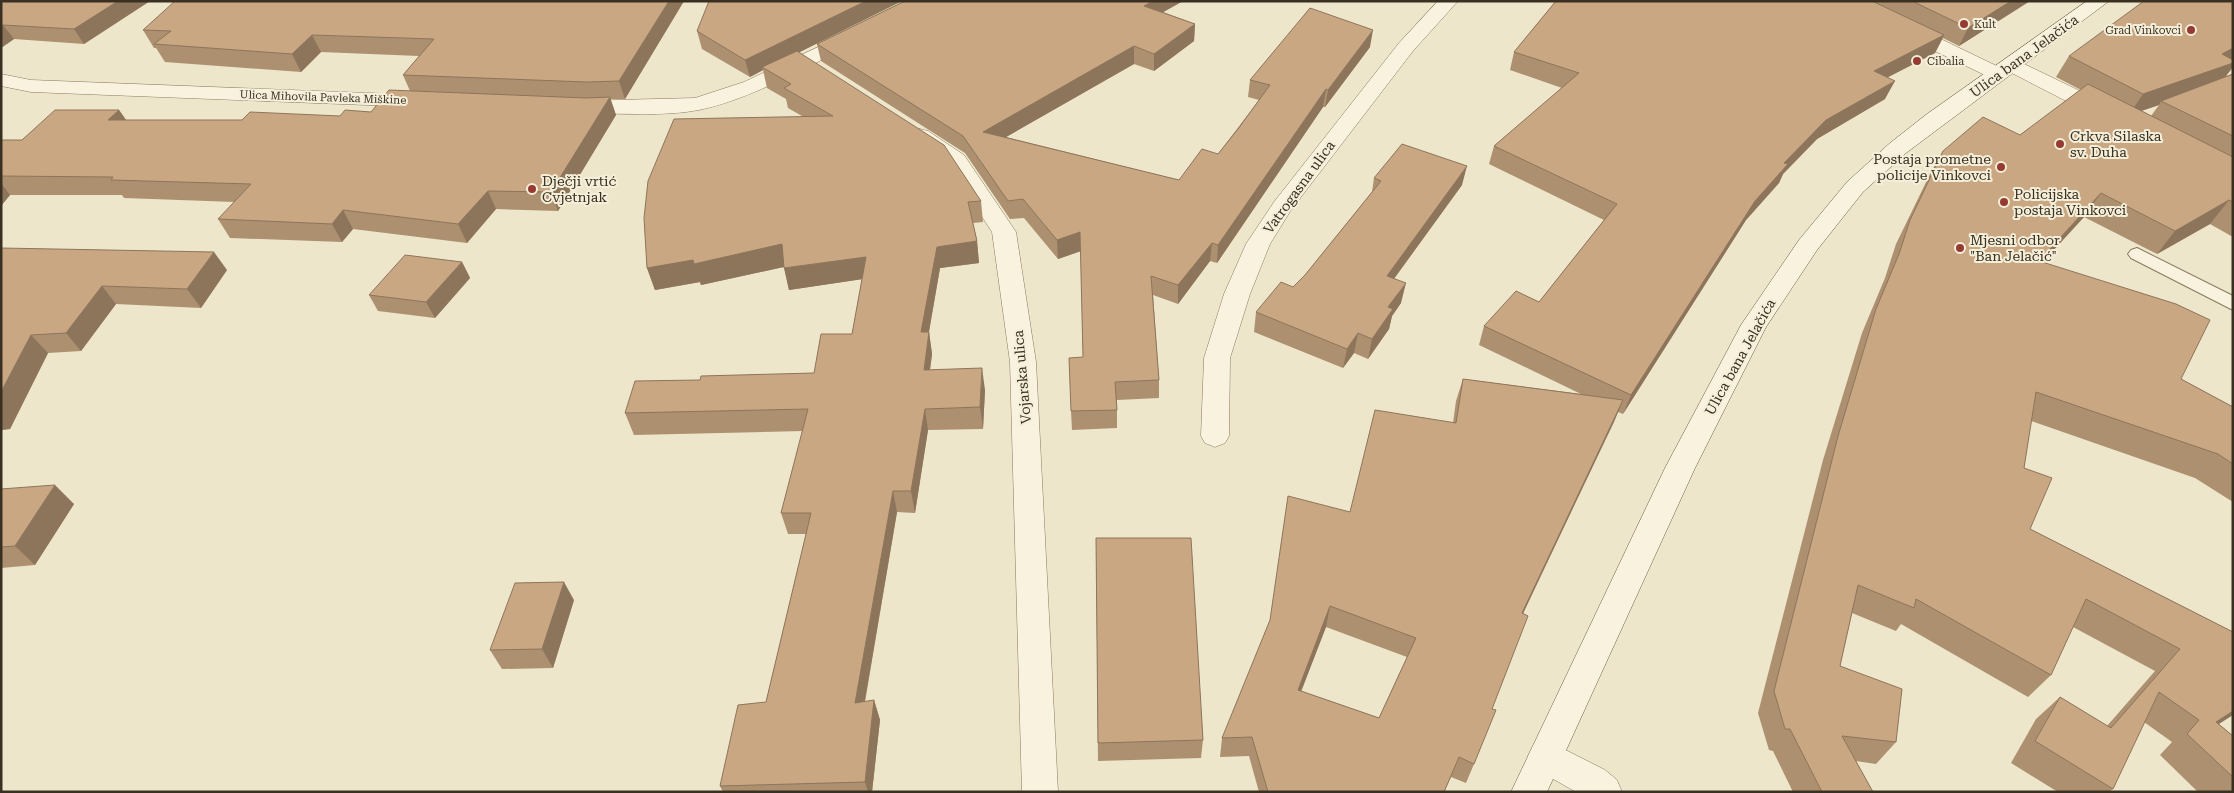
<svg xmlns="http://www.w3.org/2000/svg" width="2234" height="793" viewBox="0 0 2234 793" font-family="'Roboto Serif',serif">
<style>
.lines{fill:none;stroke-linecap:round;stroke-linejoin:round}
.lane-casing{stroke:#89795f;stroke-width:2}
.street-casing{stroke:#89795f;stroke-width:1}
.secondary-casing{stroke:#6b5b42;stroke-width:1}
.lane{fill:#f8f2de;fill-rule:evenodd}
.street{fill:#f8f2de;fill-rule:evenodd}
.secondary{fill:#f8f2de;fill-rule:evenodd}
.wall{fill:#ad9070;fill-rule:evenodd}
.shaded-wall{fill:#8d755b}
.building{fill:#c9a782;stroke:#8d755b;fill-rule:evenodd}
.poi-dot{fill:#953b32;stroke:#f5efda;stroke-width:2}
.labels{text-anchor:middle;stroke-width:4;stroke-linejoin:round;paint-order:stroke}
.far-poi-label{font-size:11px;fill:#3a3022;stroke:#f5efda;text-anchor:start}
.far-street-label{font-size:11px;fill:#3a3022;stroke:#f5efda}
.street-label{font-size:14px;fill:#3a3022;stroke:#f5efda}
.poi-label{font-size:14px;fill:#3a3022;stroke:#f5efda;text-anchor:start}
</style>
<rect width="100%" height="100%" fill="#ede6ca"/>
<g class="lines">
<defs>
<path id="lane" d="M2137,248L2233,296V310L2131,258L2128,254L2131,250Z"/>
<path id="street" d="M1438,1H1458L1413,51L1291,210L1270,244L1250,294L1230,358L1229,436L1225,443L1215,447L1205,443L1201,436L1204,358L1224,294L1246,244L1274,202L1399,43Z
M1837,1H1862L2003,69L2001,65L2004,61L2011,59L2018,61L2113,107L2116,112L2113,117L2105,118L2097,117L2006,70L2008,74L2005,78L1998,80L1991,78L1839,5Z
M852,31L859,33L862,37L859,41C810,65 752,99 699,110C664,117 613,113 577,113L569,112L566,107L569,102L577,101L695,98L744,82Z
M1,74L31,80L419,95L426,97L430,101L426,105L419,107L31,92L1,86Z
M920,129L928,131L964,155L1016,232L1036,362L1058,792H1022L1010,362L992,232L948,165L912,141L909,136L912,131Z
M1546,740L1605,770L1617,780L1622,792H1576L1534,768L1528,756L1534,744Z"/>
<path id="secondary" d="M2087,1H2109L1906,153L1863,192L1817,250L1766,327L1695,468L1547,792H1511L1665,468L1741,325L1799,240L1847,182L1890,143L1927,114Z"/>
</defs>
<use href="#lane" class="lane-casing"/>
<use href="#street" class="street-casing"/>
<use href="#secondary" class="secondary-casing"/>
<use href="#lane" class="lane"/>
<use href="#street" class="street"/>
<use href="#secondary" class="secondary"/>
</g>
<path class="wall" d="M1,1H150L84,44L14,39L1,48Z
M684,1L625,99H610L616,115L558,211L496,209L467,243L353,229L342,242L230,238L218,219L235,202L124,198L122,195H10L1,206V140H22L119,110L126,120H242L340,116L371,112L410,91L403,75L419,56L321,52L301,72L165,62L156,48H154L143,30Z
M902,1L799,52L981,201L983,222L973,223L977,241L979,263L940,268L929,332L932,354L930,370L985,390L983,429L928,430L915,513L897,512L865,702L874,700L880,720L872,792H723L720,786L766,702L806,534H788L781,513L803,431L634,435L625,413L700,380L814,373L852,334L862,279L789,290L784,267L701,285L700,282L655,290L647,268L802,116L788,108L786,99L767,88L763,70L750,77L702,49L697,31Z
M905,1H1183L1163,12L1195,24L1194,41L1154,71L1134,64L1006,137L1179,180L1218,154L1259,100L1248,97L1250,80L1370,47L1325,107H1323L1217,263L1210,261L1178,304L1153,295L1159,380V398L1117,400V428L1072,430L1071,411L1083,357L1081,251L1058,259L1024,218L1010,219L965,153L821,61L817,44Z
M1556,1H2030L1959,46L1943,38L1935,53L1888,77L1885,99L1817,139L1783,174L1779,183L1746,220L1623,414L1618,412L1523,614L1474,764L1466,783L1451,777L1444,792H1259L1249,756L1220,757L1222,738L1350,512L1453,423L1456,401L1463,379L1581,394L1479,345L1484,326L1539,302L1604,220L1489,164L1494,146L1562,88L1510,70L1514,52ZM1326,627L1407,657L1379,718L1301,691Z
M2069,56L2233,67L2226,76L2233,74V237L2210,224L2157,254L2084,217L2043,262L2181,379L2233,407V502L2195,478L2031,421L2024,468L2030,529L2233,632L2219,724L2233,736V792H2198L2160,755L2172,742L2144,722L2113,789L2109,792H2058L2011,763L2036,719L2060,697L2107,726L2155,671L2073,627L2051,675L2028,697L1901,624L1896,631L1852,613L1840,666L1896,742L1876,764L1856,761L1873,792H1793L1773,751L1769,750L1758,713L1823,460L1862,333L1885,278L1896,244L1930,174L1943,151L2020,135L2081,90L2056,77ZM2159,105L2151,116L2141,111Z
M1374,178L1462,185L1394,279L1401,303L1392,316L1389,329L1368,359L1354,353L1343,368L1254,332L1256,312L1293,287L1305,275L1372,192Z
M1,248L227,270L201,308L116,304L81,351L48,353L10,429L1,430Z
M462,262L470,278L435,318L378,311L369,295Z
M1,489L74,504L35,565L1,568Z
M1096,538L1203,740L1201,758L1098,761Z
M574,600L553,668L502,669L490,650Z"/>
<path class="shaded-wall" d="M118,1H150L84,44L74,29Z
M669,1H684L625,99L619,81Z
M866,1H902L766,69L762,67L763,70L750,77L745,60Z
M1153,1H1183L1144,23V6Z
M2011,1H2030L1959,46L1968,28Z
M1195,24L1194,41L1154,71V54Z
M3,25L14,39L1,48V26Z
M1373,30L1370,47L1325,107L1328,90Z
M312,35L321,52L301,72L292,54Z
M1944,35L1935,53L1865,89L1874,71Z
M1134,46V64L985,149L983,132Z
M2233,48V67L2221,82L2161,101L2159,105L2129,115L2143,94Z
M1895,81L1885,99L1817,139L1783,174L1779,183L1746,220L1623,414L1631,395L1755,201L1784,163L1826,120Z
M1326,89L1323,107L1217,263L1218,245Z
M610,97L616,115L558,211L551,192Z
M119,110L131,127L108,120Z
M1467,166L1462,185L1382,295L1387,276Z
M1,183L10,195L1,206Z
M488,191L496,209L467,243L458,224Z
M2101,193L2084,217L2022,284L2039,261Z
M2229,200L2210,224L2157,254L2175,231Z
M343,210L353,229L342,242L332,224Z
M1080,232L1081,251L1058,259L1057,240Z
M977,241L979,263L940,268L925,354L921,332L937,247Z
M1212,243L1210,261L1178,304V285Z
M782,244L788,266L701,285L700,282L655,290L647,268Z
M214,252L227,270L201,308L187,289Z
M866,257L870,278L789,290L784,268Z
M462,262L470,278L435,318L426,302Z
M1406,283L1401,303L1392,316L1389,329L1368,359L1372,339L1388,307Z
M102,286L116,304L81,351L66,333Z
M929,332L932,354L927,392L924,370Z
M1358,333L1354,353L1343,368L1347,349Z
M31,335L48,353L10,429L1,430V392Z
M982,368L985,390L983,429L980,407Z
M1623,400L1614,422L1513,634L1522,613Z
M925,409L928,430L915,513L911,491Z
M55,485L74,504L35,565L15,546Z
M893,491L897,512L861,723L855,703Z
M564,582L574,600L553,668L542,649Z
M1330,606L1326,627L1294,710L1298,690Z
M874,700L880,720L872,792H868L865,782Z
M2233,711V715L2194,740L2216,722Z"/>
<path class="building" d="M1,1H118L74,29L3,25L1,26Z
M175,1H669L619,81L586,82L403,75L434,39L312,35L292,54L154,44L171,31L143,30Z
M709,1H866L745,60L697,31Z
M905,1H1153L1144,6L1195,24L1154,54L1134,46L983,132L1179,180L1202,149L1218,154L1238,129L1270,85L1250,80L1310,8L1373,30L1328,90L1326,89L1218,245L1212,243L1178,285L1151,276L1159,380L1115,382L1117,410L1071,411L1069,358L1083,357L1080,232L1057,240L1023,199L1008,201L963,136L817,44Z
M1556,1H1872L1944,35L1874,71L1895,81L1826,120L1784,163L1788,164L1755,201L1631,395L1484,326L1516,291L1539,302L1617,204L1494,146L1579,73L1514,52Z
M1912,1H2011L1968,28Z
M2144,1H2233V48L2222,54L2233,60V63L2143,94L2069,56Z
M797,51L944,145L981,201L968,202L977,241L937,247L921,332H929L924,370L982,368L980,407L925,409L911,491H893L855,703L874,700L865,782L720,786L738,705L766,702L811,513H781L808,409L625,413L635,381L700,380L701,376L814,373L821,334H852L866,257L784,268L782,244L694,264L693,260L647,268L644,218L648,181L674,119L833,116L784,88L791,84L762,67Z
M2233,74V136L2161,101Z
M2088,84L2233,157V202L2229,200L2175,231L2101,193L2039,261L2176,304L2210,320L2181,379L2233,407V464L2218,454L2036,392L2024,468L2052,478L2030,529L2233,632V711L2216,722L2233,736V777L2187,734L2199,720L2159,692L2113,789L2035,741L2060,697L2111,728L2180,649L2086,599L2051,675L1916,599L1914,608L1858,585L1840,666L1902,689L1896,742L1842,736L1873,792H1822L1790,729H1785L1774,691L1838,436L1876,309L1899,254L1910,220L1943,151L1983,117L2020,135Z
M389,90L586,98L610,97L551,192L488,191L458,224L343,210L332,224L218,219L251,184L111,180L113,177L1,176V140H22L55,110H119L108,120H242L250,112L340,116L345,110L371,112Z
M1402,144L1467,166L1387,276L1406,283L1388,307L1393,309L1372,339L1358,333L1347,349L1256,312L1281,282L1293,287L1305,275L1381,181L1374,178Z
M1,248L214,252L187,289L102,286L66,333L31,335L1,392Z
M405,255L462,262L426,302L369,295Z
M1463,379L1623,400L1522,613L1528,616L1492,709L1496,710L1474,764L1459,757L1444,792H1268L1252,737L1222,738L1270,620L1288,496L1350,512L1375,410L1456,423ZM1330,606L1416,638L1379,718L1298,690Z
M55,485L15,546L1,547V489Z
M1096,538H1191L1203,740L1098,743Z
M564,582L542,649L490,650L515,583Z"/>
<g class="poi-dot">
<circle cx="1964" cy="24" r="5"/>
<circle cx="2191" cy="30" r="5"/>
<circle cx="1917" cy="61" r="5"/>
<circle cx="2060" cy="144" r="5"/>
<circle cx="2001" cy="167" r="5"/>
<circle cx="532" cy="189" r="5"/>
<circle cx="2004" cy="202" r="5"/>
<circle cx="1960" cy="248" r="5"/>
</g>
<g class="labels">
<g class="far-poi-label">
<text x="1974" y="28">Kult</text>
<text x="2181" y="34" text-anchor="end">Grad Vinkovci</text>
<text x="1927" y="65">Cibalia</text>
</g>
<g class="far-street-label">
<text transform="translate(323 97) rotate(2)" y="4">Ulica Mihovila Pavleka Miškine</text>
</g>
<g class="street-label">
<text transform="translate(2024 56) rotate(-36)" y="5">Ulica bana Jelačića</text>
<text transform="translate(1299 187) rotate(-54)" y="5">Vatrogasna ulica</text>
<text transform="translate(1740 357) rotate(-61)" y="5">Ulica bana Jelačića</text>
<text transform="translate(1022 377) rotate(-95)" y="5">Vojarska ulica</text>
</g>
<g class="poi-label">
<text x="2070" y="141">Crkva Silaska<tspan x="2070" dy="16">sv. Duha</tspan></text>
<text x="1991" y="164" text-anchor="end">Postaja prometne<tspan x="1991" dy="16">policije Vinkovci</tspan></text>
<text x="542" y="186">Dječji vrtić<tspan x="542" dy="16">Cvjetnjak</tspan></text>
<text x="2014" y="199">Policijska<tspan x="2014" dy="16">postaja Vinkovci</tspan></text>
<text x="1970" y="245">Mjesni odbor<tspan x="1970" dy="16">"Ban Jelačić"</tspan></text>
</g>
</g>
<rect width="2234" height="793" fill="none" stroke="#3a3022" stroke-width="5"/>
</svg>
